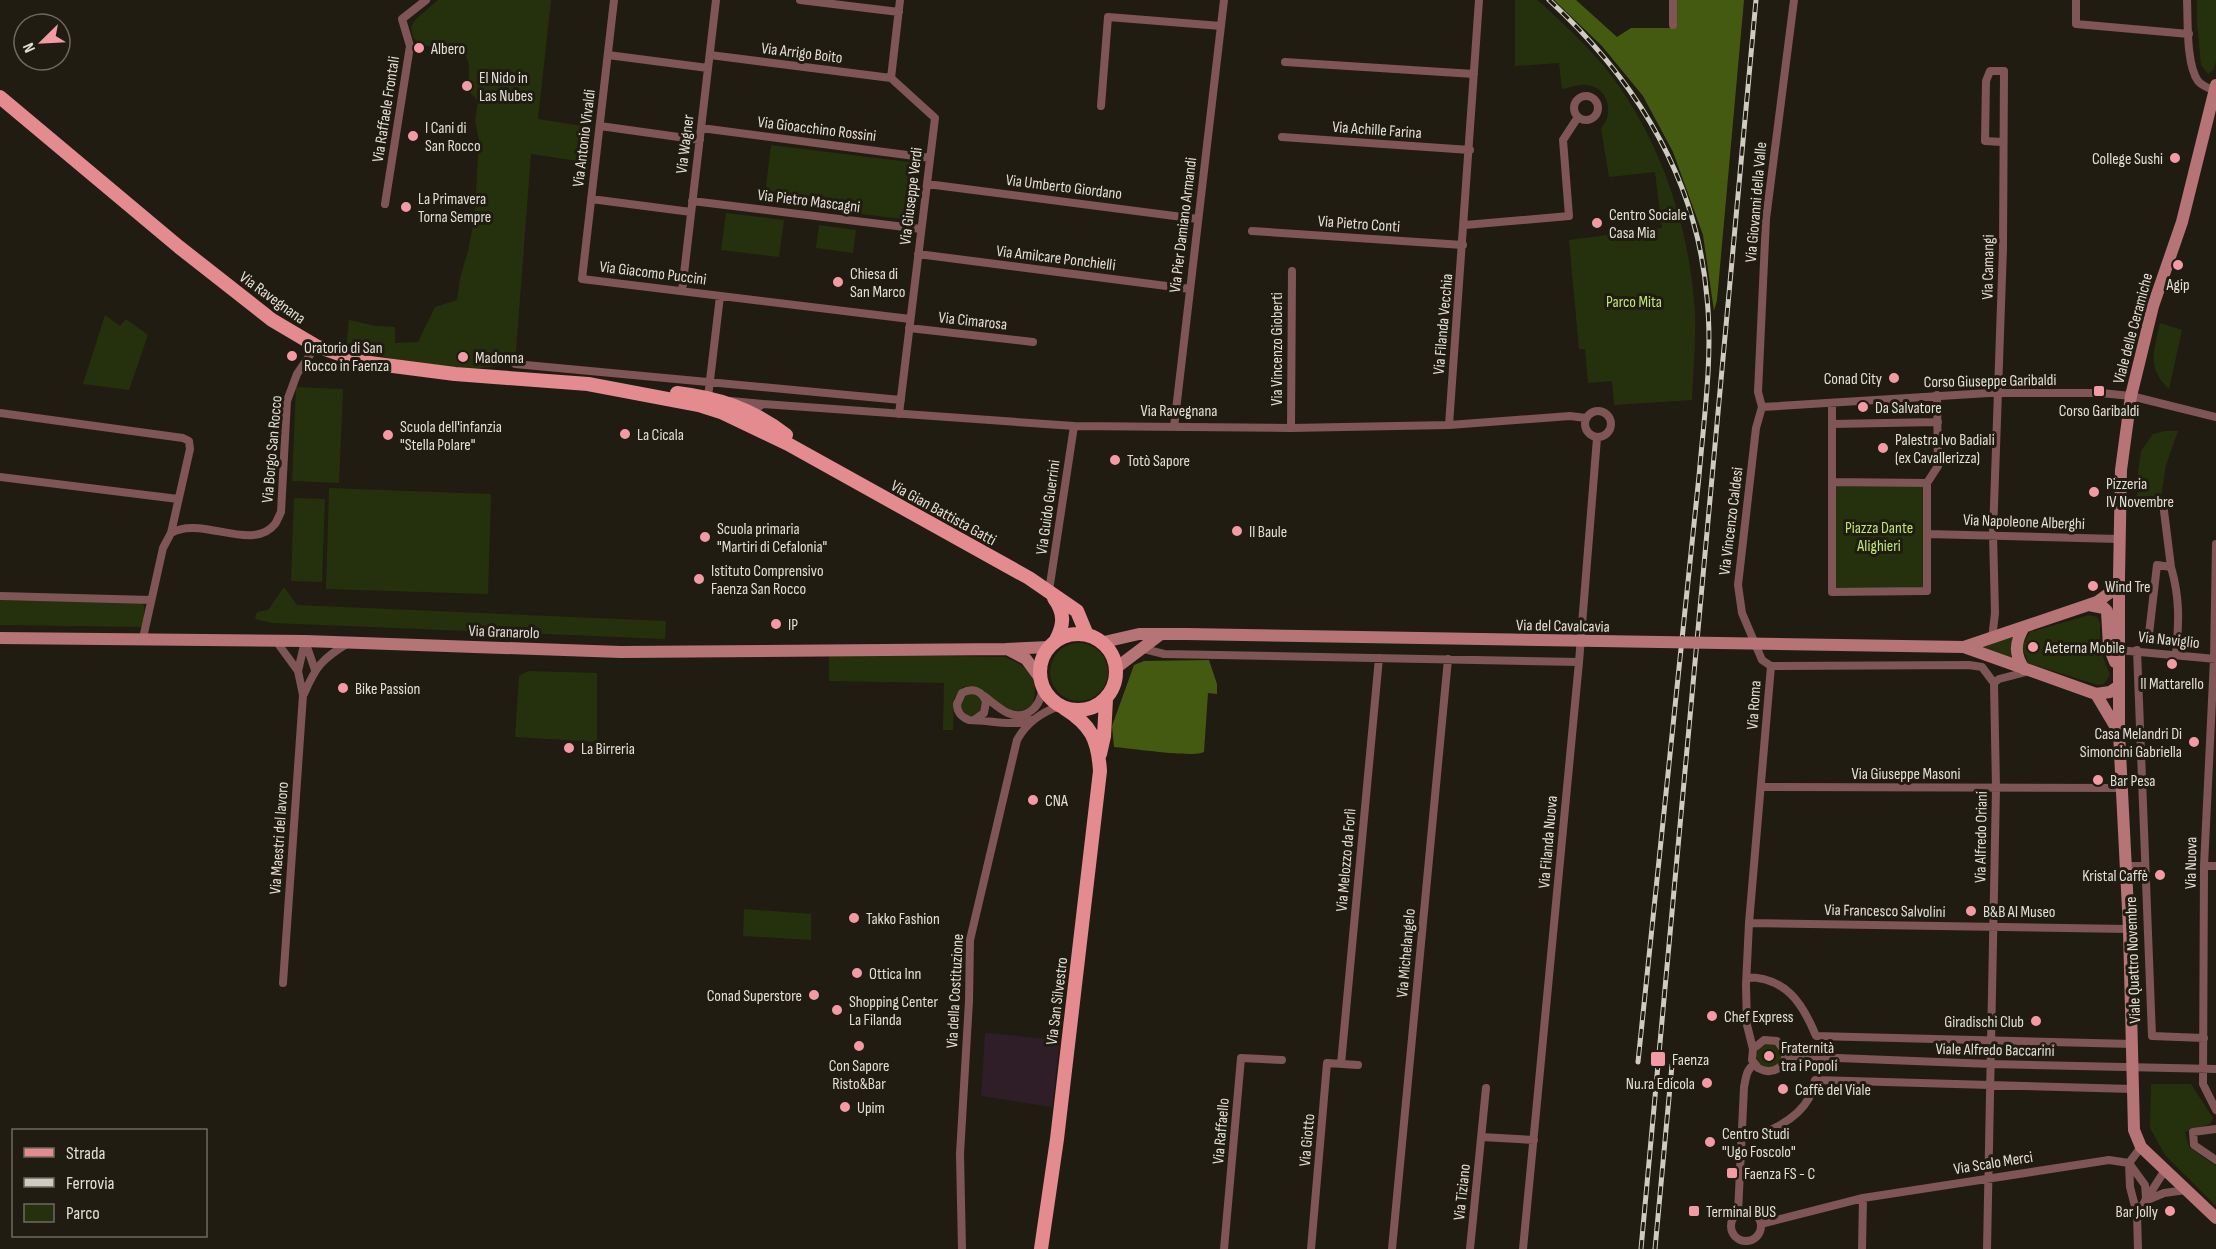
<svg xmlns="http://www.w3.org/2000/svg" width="2216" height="1249" viewBox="0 0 2216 1249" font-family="'Sofia Sans Condensed',sans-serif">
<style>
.commercial{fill:#2f1e27}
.green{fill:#25310c}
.forest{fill:#445a10}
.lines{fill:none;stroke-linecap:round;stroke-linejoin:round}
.street{stroke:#7f5556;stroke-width:8}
.secondary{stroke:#b77476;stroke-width:12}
.primary{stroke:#e38b8f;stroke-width:14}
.rail-casing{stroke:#cecbc2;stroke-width:5}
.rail{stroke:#211c11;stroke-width:3;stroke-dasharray:9;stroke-linecap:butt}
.secondary-bridge{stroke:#b77476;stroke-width:12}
.poi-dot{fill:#f49aa5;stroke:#211c11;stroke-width:2}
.labels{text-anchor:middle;stroke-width:6;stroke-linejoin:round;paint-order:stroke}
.poi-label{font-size:16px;fill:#e2dfd7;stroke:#211c11;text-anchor:start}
.street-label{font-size:16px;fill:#e2dfd7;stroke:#211c11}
.park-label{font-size:16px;fill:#bde86f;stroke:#211c11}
</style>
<rect width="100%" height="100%" fill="#211c11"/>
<path class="commercial" d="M985,1033L1060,1040L1052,1107L981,1096Z"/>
<path class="green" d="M438,0H551L538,119L589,127L585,162L531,154L515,364L464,370L416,364L346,348L349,320L376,326L395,327V343L418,342L435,307L457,300L460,278L468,251L474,221L479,141L475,120L478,101L469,91V64L463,48H439L418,44L413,37L411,27L416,19Z
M1515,0H1537L1542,4C1563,23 1584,43 1603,65C1659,134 1690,225 1695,314C1696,342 1693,371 1692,400L1614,405L1612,381L1588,383L1585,349H1579L1569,240L1662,228L1655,172L1609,177L1601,128C1615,114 1608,86 1586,85C1579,84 1569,88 1562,89L1559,63L1515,66Z
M2197,0H2216V61L2214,69L2208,74L2201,65L2197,24Z
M771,145L917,163L910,220L764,202Z
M726,213L784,220L779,257L721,250Z
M819,225L856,230L853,253L816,248Z
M105,315L120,326L126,319L148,335L129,390L83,384Z
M2160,323L2182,330L2169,389C2146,367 2154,351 2160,323Z
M296,387L343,389L339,483L292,481Z
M2165,431H2178L2166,465L2161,497L2137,500L2138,472L2141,451L2153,434Z
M1834,486H1924V588H1834Z
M329,488L491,494L488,594L326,589Z
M294,498L325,499L322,582L291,581Z
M284,587L297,605L666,621L665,639L273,623L258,620L255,618L257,612L268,610Z
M0,600L142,603L144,606V627L0,625Z
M2089,615L2097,617L2100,623V649L2110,675L2104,684L2098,685L2028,663L2022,646L2030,632Z
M2013,637L2011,647L2012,660L1972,647Z
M1050 672a29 29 0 1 1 58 0a29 29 0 1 1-58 0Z
M829,654L1005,657C1028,666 1041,679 1032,705C1003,726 994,683 963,687L954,698L953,730H943L944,683L829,681Z
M528,671L597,673V742L515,737L519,676Z
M960 705a11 11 0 1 1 22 0a11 11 0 1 1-22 0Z
M744,909L811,914V940L743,936Z
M1757 1056a12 12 0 1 1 24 0a12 12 0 1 1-24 0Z
M2151,1084H2191L2213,1118L2210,1124L2185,1132L2189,1147L2216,1166V1206L2165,1155L2150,1128Z"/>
<path class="forest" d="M1554,0H1576L1617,37L1631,28H1676L1677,0H1744L1717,300L1714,311L1703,235L1673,152L1643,96L1602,46Z
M1209,660L1217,684V694L1208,693L1204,752C1193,758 1130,748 1114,747L1112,726L1134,665L1144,661Z"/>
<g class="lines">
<path class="street" d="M614,0L582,279L910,319
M800,0L899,12
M2076,0V24L2189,34
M2187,0C2188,21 2186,64 2198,81C2202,86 2209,88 2215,91
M1673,25V0
M608,55L708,68
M710,55L891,78
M1285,62L1474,74
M1574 108a12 12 0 1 1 24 0a12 12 0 1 1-24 0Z
M1101,106L1108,17L1221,26
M600,126L700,140
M701,128L930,158
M1282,137L1470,150
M927,184L1198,219
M591,199L691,212
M692,201L921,229
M385,204L410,46L402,19L426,0
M1465,225L1569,216L1563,140L1578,117
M1252,231L1463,245
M918,254L1190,289
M682,291L716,0
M909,328L1033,342
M515,364L901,400
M708,397L720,296
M731,401L763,404
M1832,403V482L1927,483L1938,466L1937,395
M1762,407L1989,393H2101L2131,396L2216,417
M1762,407L1758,392L1766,219L1794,0
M1762,407L1756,428L1738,585L1742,613L1762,660L1771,666
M1585 424a13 13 0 1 1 26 0a13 13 0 1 1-26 0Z
M0,413L183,438L189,441L190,449L171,533
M748,414L763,404L1074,426L1291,428L1449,425L1570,416L1586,418
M899,414L935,118L891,78L900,0
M1832,424L1938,422
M1449,425L1479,0
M1174,427L1224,0
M1291,428L1292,271
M0,477L178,499
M1832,482V592L1927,591V483
M1928,534L2119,539
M2216,544L2214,659L2204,866L2203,1084L2216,1110
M2171,567C2180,598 2179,621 2176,654
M1049,591L1074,426
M0,596L151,600
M2149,634L2157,565L2171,567L2164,511
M143,638L163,548L171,533C201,515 252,553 275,524C277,521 279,516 281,512L287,401L297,374L316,346
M1992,639L1995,613L1993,534L2003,248L2004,71H1990L1986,81L1985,141L2002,142
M276,641L298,671L303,695L283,983
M305,641L315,670
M1140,648L1164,654L1579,662
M2118,650L2216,659
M2137,650L2152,1036L2204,1038
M1771,666L1969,665L1982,667L1994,683
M298,671L305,641
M1994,683L1999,679L2030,671
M304,694C316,666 322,659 348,643
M984,696C991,701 999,709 1008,713C1029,722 1046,701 1041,682
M974,720L984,713L986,702C982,691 973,687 962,693L957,704C957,713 961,717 969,720C990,720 1011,727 1031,720
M2121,755L2140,754
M1762,787L2122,788
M2125,866H2145
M2204,866H2216
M1749,923L2129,929
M1747,977C1786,978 1802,1002 1816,1036L2132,1044
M1753,1049L1764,1040L1777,1041L1785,1051C1787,1067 1773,1076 1758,1068L1752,1060L1753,1049L1747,1025L1746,985L1749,923L1771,666
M1786,1056L1991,1064L2216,1069
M1341,1064L1379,658
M2216,1129L2193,1132L2194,1145L2216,1160
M1742,1135C1765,1138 1798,1118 1809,1098C1812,1092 1813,1086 1815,1080L2132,1089
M1482,1137L1534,1140
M2129,1163L2145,1185L2146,1198
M2145,1201L2164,1193L2186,1190
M1731 1226a15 15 0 1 1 30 0a15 15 0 1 1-30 0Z
M1738,1213L1744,1087C1746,1078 1746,1069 1755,1064
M2137,1214L2165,1170
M1761,1224L1863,1198L2109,1160L2129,1163
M962,1249L960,1154L969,1001L970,940L1017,740C1027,722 1041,713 1059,706
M1224,1249L1241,1058L1282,1060
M1311,1249L1327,1063L1358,1065
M1392,1249L1448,659
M1470,1249L1486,1088
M1523,1249L1579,662L1597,438
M1862,1249L1863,1198
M1987,1249L1996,788L1994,683
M2138,1249L2137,1214L2130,1187L2129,1163L2141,1147"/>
<path class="secondary" d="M2216,85L2182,222L2153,306L2131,396L2121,470L2119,577V733L2129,929L2134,1130L2141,1147L2216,1218
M2089,605L2104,608L2107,611L2109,647L2115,662
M0,638L305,641L621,652L1006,649L1049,647
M1104,642L1139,634H1187
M1964,647L2097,602L2119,586
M1964,647L2096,694L2110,692L2119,686
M1007,649L1026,659L1040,678
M1116,668L1161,634
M2024,669C2014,654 2015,642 2024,627
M2096,694L2118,731"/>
<path class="primary" d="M0,97L179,247L272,320L316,346L362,362L455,374L588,384L699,405L721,412L788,444L1029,578L1077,611L1087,635
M677,393C719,398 752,409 786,435
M1054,598C1065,613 1064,625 1056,640
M1040 672a38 38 0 1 1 76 0a38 38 0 1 1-76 0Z
M1100,754L1104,736L1106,699
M1041,1249L1057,1139L1100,771C1098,739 1091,725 1064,708"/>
<defs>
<path id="rail" d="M1549,0C1636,80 1697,178 1707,298C1713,357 1704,417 1699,476L1638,1062
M1641,1249L1756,0
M1655,1249L1672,1065"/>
</defs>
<use href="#rail" class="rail-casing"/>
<use href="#rail" class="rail"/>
<path class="secondary-bridge" d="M1187,634L1964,647"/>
</g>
<g class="poi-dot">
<circle cx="419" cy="48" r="6"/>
<circle cx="467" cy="86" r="6"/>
<circle cx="413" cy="136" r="6"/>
<circle cx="2175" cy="158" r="6"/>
<circle cx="406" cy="207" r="6"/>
<circle cx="1597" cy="223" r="6"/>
<circle cx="2178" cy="265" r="6"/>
<circle cx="838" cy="282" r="6"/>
<circle cx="292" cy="356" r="6"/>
<circle cx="463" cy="357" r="6"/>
<circle cx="1894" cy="378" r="6"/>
<rect x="2093" y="385" width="12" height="12" rx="3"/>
<circle cx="1863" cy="407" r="6"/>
<circle cx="625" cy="434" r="6"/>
<circle cx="388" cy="435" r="6"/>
<circle cx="1883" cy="448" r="6"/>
<circle cx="1115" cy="460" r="6"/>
<circle cx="2094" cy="492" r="6"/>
<circle cx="1237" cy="531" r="6"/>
<circle cx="705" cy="537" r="6"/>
<circle cx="699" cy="579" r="6"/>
<circle cx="2093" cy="586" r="6"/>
<circle cx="776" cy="624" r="6"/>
<circle cx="2033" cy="647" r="6"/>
<circle cx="2172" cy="664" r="6"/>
<circle cx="343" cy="688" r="6"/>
<circle cx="2194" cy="742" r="6"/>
<circle cx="569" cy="748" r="6"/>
<circle cx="2098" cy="780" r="6"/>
<circle cx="1033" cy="800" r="6"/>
<circle cx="2160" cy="875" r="6"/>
<circle cx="1971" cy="911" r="6"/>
<circle cx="854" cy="918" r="6"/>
<circle cx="857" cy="973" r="6"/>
<circle cx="814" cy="995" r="6"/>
<circle cx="837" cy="1010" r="6"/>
<circle cx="1712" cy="1016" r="6"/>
<circle cx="2036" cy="1021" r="6"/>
<circle cx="859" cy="1046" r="6"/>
<circle cx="1769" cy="1056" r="6"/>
<rect x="1650" y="1051" width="16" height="16" rx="3"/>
<circle cx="1707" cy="1083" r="6"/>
<circle cx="1783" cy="1089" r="6"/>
<circle cx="845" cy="1107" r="6"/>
<circle cx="1710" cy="1142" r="6"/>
<rect x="1726" y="1167" width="12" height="12" rx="3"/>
<rect x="1688" y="1205" width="12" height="12" rx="3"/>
<circle cx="2170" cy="1211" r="6"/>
</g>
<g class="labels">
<g class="poi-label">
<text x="431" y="54">Albero</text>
<text x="479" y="83">El Nido in<tspan x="479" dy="18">Las Nubes</tspan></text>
<text x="425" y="133">I Cani di<tspan x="425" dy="18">San Rocco</tspan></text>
<text x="2163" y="164" text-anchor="end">College Sushi</text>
<text x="418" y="204">La Primavera<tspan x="418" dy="18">Torna Sempre</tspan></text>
<text x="1609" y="220">Centro Sociale<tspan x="1609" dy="18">Casa Mia</tspan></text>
<text x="850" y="279">Chiesa di<tspan x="850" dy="18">San Marco</tspan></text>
<text x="2178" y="290" text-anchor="middle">Agip</text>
<text x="304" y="353">Oratorio di San<tspan x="304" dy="18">Rocco in Faenza</tspan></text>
<text x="475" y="363">Madonna</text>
<text x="1882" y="384" text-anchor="end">Conad City</text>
<text x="1875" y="413">Da Salvatore</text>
<text x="2099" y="416" text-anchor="middle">Corso Garibaldi</text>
<text x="400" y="432">Scuola dell'infanzia<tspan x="400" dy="18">"Stella Polare"</tspan></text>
<text x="637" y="440">La Cicala</text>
<text x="1895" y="445">Palestra Ivo Badiali<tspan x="1895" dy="18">(ex Cavallerizza)</tspan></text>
<text x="1127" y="466">Totò Sapore</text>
<text x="2106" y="489">Pizzeria<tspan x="2106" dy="18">IV Novembre</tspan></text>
<text x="717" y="534">Scuola primaria<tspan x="717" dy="18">"Martiri di Cefalonia"</tspan></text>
<text x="1249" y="537">Il Baule</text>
<text x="711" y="576">Istituto Comprensivo<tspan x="711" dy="18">Faenza San Rocco</tspan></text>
<text x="2105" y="592">Wind Tre</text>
<text x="788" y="630">IP</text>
<text x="2045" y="653">Aeterna Mobile</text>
<text x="2172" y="689" text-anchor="middle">Il Mattarello</text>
<text x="355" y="694">Bike Passion</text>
<text x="2182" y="739" text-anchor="end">Casa Melandri Di<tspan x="2182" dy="18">Simoncini Gabriella</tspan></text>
<text x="581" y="754">La Birreria</text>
<text x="2110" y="786">Bar Pesa</text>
<text x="1045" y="806">CNA</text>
<text x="2148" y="881" text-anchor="end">Kristal Caffè</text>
<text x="1983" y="917">B&amp;B Al Museo</text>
<text x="866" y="924">Takko Fashion</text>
<text x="869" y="979">Ottica Inn</text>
<text x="802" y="1001" text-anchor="end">Conad Superstore</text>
<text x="849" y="1007">Shopping Center<tspan x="849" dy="18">La Filanda</tspan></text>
<text x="1724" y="1022">Chef Express</text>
<text x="2024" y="1027" text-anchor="end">Giradischi Club</text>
<text x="1781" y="1053">Fraternità<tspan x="1781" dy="18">tra i Popoli</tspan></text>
<text x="1672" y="1065">Faenza</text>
<text x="859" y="1071" text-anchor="middle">Con Sapore<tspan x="859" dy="18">Risto&amp;Bar</tspan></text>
<text x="1695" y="1089" text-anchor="end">Nu.ra Edicola</text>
<text x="1795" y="1095">Caffè del Viale</text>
<text x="857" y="1113">Upim</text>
<text x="1722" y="1139">Centro Studi<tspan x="1722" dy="18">"Ugo Foscolo"</tspan></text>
<text x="1744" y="1179">Faenza FS - C</text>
<text x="1706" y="1217">Terminal BUS</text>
<text x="2158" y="1217" text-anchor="end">Bar Jolly</text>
</g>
<g class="street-label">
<text transform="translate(802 52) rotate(7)" y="6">Via Arrigo Boito</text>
<text transform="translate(385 109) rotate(-81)" y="6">Via Raffaele Frontali</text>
<text transform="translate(817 128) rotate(7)" y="6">Via Gioacchino Rossini</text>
<text transform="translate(1377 129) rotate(4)" y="6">Via Achille Farina</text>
<text transform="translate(583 138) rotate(-83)" y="6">Via Antonio Vivaldi</text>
<text transform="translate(684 144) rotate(-83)" y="6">Via Wagner</text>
<text transform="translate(1064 186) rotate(7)" y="6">Via Umberto Giordano</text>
<text transform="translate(910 196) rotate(-83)" y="6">Via Giuseppe Verdi</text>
<text transform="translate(809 200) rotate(7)" y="6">Via Pietro Mascagni</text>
<text transform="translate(1755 202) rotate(-85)" y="6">Via Giovanni della Valle</text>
<text transform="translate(1359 223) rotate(4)" y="6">Via Pietro Conti</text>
<text transform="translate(1182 225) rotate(-83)" y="6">Via Pier Damiano Armandi</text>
<text transform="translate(1056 257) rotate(7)" y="6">Via Amilcare Ponchielli</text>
<text transform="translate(1987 267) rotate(-89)" y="6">Via Camangi</text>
<text transform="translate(653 272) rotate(7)" y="6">Via Giacomo Puccini</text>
<text transform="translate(273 297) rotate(36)" y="6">Via Ravegnana</text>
<text transform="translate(973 320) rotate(6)" y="6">Via Cimarosa</text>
<text transform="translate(1442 324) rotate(-85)" y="6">Via Filanda Vecchia</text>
<text transform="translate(2132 328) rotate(-75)" y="6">Viale delle Ceramiche</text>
<text transform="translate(1276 349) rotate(-90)" y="6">Via Vincenzo Gioberti</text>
<text transform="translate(1990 380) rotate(-1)" y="6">Corso Giuseppe Garibaldi</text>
<text x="1179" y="416">Via Ravegnana</text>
<text transform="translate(271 449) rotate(-85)" y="6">Via Borgo San Rocco</text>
<text transform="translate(1047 507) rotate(-82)" y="6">Via Guido Guerrini</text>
<text transform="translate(944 512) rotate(29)" y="6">Via Gian Battista Gatti</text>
<text transform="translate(1730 521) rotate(-83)" y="6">Via Vincenzo Caldesi</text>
<text transform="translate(2024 521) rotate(2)" y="6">Via Napoleone Alberghi</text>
<text transform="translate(1563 625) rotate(1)" y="6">Via del Cavalcavia</text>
<text transform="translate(504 631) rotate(2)" y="6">Via Granarolo</text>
<text transform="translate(2169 639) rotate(6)" y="6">Via Naviglio</text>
<text transform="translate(1753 705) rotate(-86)" y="6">Via Roma</text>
<text x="1906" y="779">Via Giuseppe Masoni</text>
<text transform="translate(1980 837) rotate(-89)" y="6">Via Alfredo Oriani</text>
<text transform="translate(278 838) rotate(-86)" y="6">Via Maestri del lavoro</text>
<text transform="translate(1547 842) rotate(-85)" y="6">Via Filanda Nuova</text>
<text transform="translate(1345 860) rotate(-85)" y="6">Via Melozzo da Forlì</text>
<text transform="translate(2190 863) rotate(-89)" y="6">Via Nuova</text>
<text transform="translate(1885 910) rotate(1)" y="6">Via Francesco Salvolini</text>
<text transform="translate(1405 953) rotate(-85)" y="6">Via Michelangelo</text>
<text transform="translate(2132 960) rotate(-92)" y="6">Viale Quattro Novembre</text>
<text transform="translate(954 991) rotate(-87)" y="6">Via della Costituzione</text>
<text transform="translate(1056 1001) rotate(-83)" y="6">Via San Silvestro</text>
<text transform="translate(1995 1049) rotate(1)" y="6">Viale Alfredo Baccarini</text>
<text transform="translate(1220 1131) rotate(-85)" y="6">Via Raffaello</text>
<text transform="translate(1306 1140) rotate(-85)" y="6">Via Giotto</text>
<text transform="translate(1993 1162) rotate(-9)" y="6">Via Scalo Merci</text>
<text transform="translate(1461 1192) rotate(-84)" y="6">Via Tiziano</text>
</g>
<g class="park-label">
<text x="1634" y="307">Parco Mita</text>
<text x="1879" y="533">Piazza Dante<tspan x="1879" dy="18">Alighieri</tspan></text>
</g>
</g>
<rect x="12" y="1129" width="195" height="108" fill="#211c11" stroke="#6e6a60" stroke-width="1.5"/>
<rect x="24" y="1148" width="30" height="9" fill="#e38b8f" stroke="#6e6a60" stroke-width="1.5"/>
<text x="66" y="1159" font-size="18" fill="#e2dfd7">Strada</text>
<rect x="24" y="1178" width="30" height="9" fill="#cecbc2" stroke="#6e6a60" stroke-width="1.5"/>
<text x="66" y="1189" font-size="18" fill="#e2dfd7">Ferrovia</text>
<rect x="24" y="1204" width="30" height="18" fill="#25310c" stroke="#6e6a60" stroke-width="1.5"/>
<text x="66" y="1219" font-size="18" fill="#e2dfd7">Parco</text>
<g transform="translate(42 42) rotate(246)"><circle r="28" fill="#211c11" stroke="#6e6a60" stroke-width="1.5"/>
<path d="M0-4.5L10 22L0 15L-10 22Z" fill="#f49aa5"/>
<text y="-9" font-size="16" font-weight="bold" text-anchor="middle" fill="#e2dfd7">N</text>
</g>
</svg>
